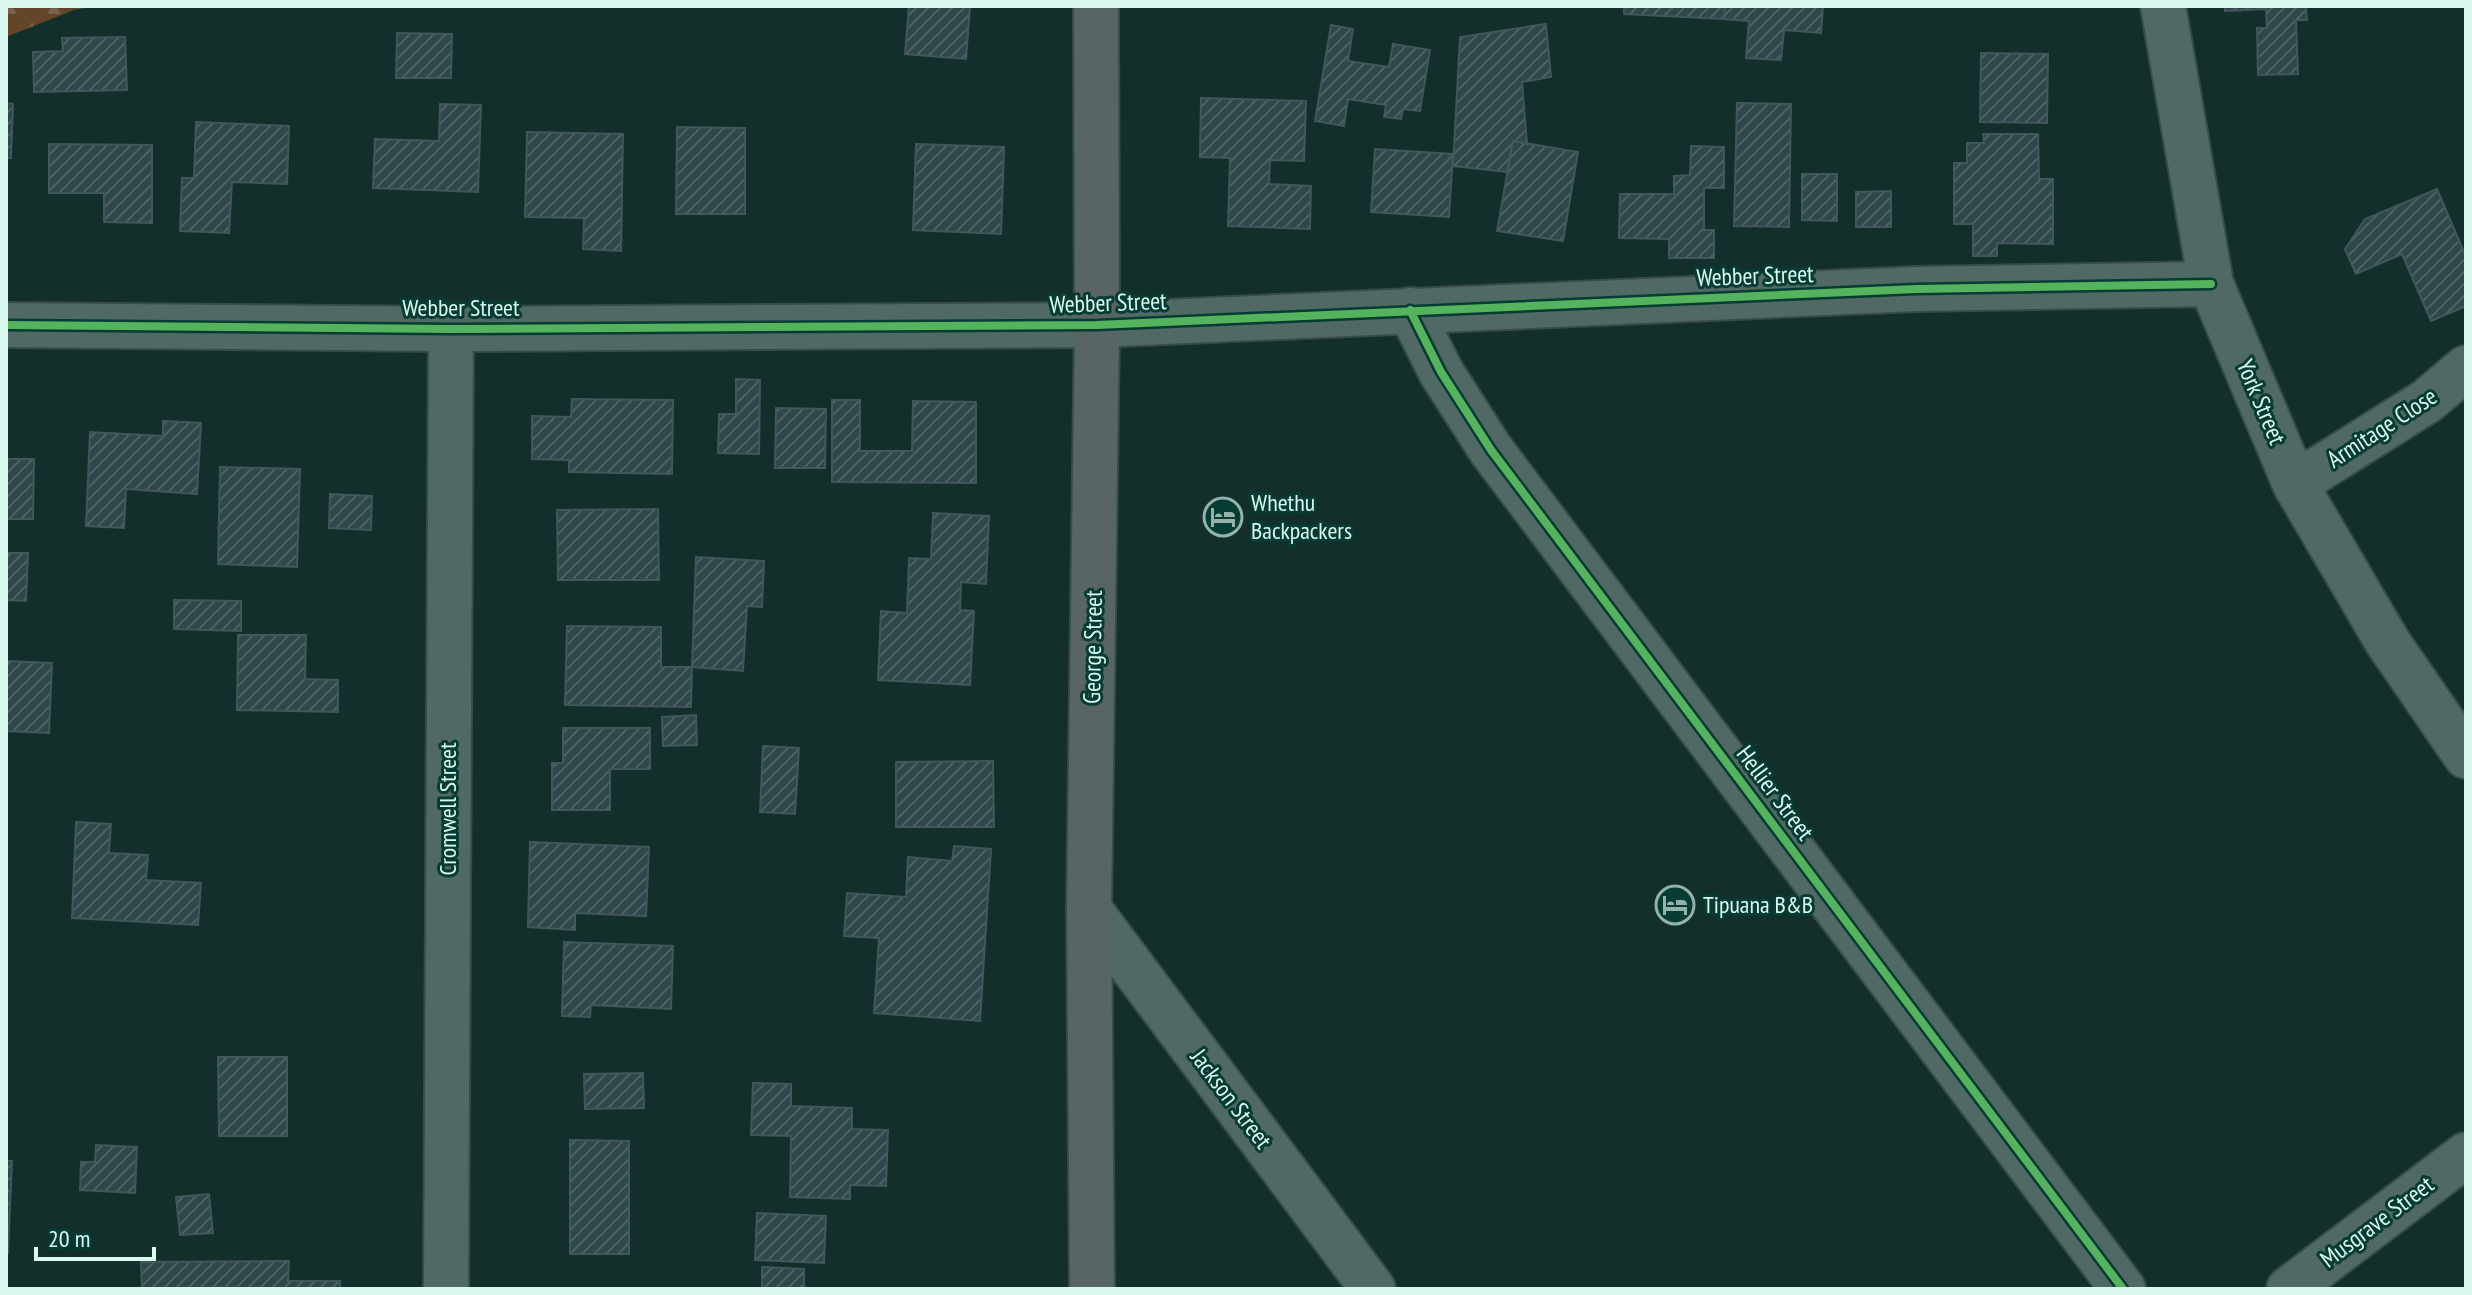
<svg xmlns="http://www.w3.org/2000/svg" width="2472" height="1295" viewBox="0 0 2472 1295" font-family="'PT Sans Narrow',sans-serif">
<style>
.forest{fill:url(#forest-firs)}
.building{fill:url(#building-hatch);stroke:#42575b;stroke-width:2}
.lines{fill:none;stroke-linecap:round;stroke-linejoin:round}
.minor-casing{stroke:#374c48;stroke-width:48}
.major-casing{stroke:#374c48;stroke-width:48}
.minor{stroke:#516964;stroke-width:44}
.major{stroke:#596565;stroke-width:44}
.cycleway-casing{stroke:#063c33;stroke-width:13}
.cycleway{stroke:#56b35d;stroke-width:8}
.labels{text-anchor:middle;stroke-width:6;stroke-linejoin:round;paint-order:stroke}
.street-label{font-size:24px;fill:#d9f9f1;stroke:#063c33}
.poi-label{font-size:24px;fill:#d9f9f1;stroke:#063c33;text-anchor:start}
</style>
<defs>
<pattern id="forest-firs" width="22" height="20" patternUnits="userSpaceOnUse" patternTransform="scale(2)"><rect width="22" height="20" fill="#63452a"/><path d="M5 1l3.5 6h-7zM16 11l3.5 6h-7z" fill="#796149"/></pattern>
<pattern id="building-hatch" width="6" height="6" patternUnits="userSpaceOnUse" patternTransform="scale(2)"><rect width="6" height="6" fill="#2f464a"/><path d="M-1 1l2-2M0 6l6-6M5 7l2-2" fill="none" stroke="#4d6165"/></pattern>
</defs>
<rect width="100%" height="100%" fill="#132f2b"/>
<path class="forest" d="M6,6H97L74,10L6,37Z"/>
<path class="building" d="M909,6H970L966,59L905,54Z
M1624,6H1725L1724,19L1624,14Z
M1725,6H1823L1821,33L1784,30L1781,60L1746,58L1749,21L1724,19Z
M2225,6H2306L2307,20H2296L2298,74L2258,75L2257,28H2267L2266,9L2225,11Z
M1546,24L1551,77L1522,82L1527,144L1513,141L1507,172L1453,166L1460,37Z
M1331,25L1353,29L1348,61L1389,67L1393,44L1430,50L1420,111L1403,109L1401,119L1384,117L1386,105L1348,99L1344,126L1315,121Z
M397,33L452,34L451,78H396Z
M125,37L127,90L34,92L33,52L63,51L62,38Z
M1981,53L2048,54L2047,123L1980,122Z
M1201,98L1306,101L1304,161L1270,160L1269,184L1311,186L1310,229L1228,226L1230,158L1200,157Z
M6,103L13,104L11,158H6Z
M1737,103L1791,104L1789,227L1734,226Z
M440,104L481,105L478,192L373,188L375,139L439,141Z
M196,122L289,126L287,184L232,182L229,233L180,231L182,178H194Z
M677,127L745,128V214H676Z
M527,132L623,134L621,251L583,249L584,218L525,217Z
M1983,134H2038L2039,179H2053V244L1997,243V256H1973V224H1954V163H1967V143H1984Z
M1513,141L1578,152L1563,241L1497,231Z
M49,144L152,145V223L104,222V193H49Z
M916,144L1004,147L1001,234L913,230Z
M1691,146L1724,147V188H1704V230H1714V258H1669V239L1619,238L1620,194H1674V176L1690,175Z
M1375,149L1453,154L1449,217L1371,212Z
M1802,174H1837V221L1802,220Z
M2437,189L2466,257V306L2431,321L2402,254L2356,274L2345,249L2365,219Z
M1891,191V227H1856V192Z
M736,379L760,380L759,454L718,453L719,414H736Z
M572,399L673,400L672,474L569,472V460L532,459V416L571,417Z
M832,400H860V451H912L913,401L976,402V483L832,482Z
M776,408L826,409L825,468H775Z
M163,421L201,423L197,494L126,489L124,528L86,526L90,432L163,436Z
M6,459H34L33,519H6Z
M220,467L300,469L297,567L218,564Z
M330,494L372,496L371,530L329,528Z
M658,509L659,580H558L557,510Z
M933,513L989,516L986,584L961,582L960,610L974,611L970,685L878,680L881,611L907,613L909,558L931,559Z
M6,553H28L26,601L6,600Z
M696,557L764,561L762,607L747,606L743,671L692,667Z
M174,600L241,601V631L174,629Z
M567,626L661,627V667H692L691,707L565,705Z
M238,635H306L305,679L338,680V712L237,710Z
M6,661L52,663L49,733L6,731Z
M696,715L697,745L663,746L662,717Z
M563,728H650V769H610V810H552V763H563Z
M763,746L799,748L795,814L760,812Z
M993,761L994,827H896V762Z
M76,822L111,824L109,853L148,855L146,880L201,883L198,925L72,918Z
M530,842L649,847L646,916L575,913V930L528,927Z
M954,846L991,849L980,1021L874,1013L879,938L844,936L847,893L906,897L908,857L952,861Z
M564,942L673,946L671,1009L591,1005L590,1017L562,1016Z
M218,1057H287V1136H219Z
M643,1073L644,1108L585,1109L584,1074Z
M753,1083L791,1084V1106L852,1108V1129L888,1130L886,1186L850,1185V1199L790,1197L791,1136L751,1135Z
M570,1140L629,1141V1254H570Z
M96,1145L137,1147L135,1193L80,1190L81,1162H95Z
M6,1161H12L8,1253H6Z
M209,1194L213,1233L180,1235L176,1197Z
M757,1213L826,1216L824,1263L755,1260Z
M289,1261L288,1281H340V1289H238V1287L142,1289L141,1262Z
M762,1267L804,1269V1289H762Z"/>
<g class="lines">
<defs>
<path id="minor" d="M2163,6L2211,284L2295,484L2387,641L2466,756
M1410,310L1441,372L1491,450L2123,1289
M6,325L451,329L1097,325L1916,289L2211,284
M2295,484L2427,401L2466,368
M1089,909L1373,1289
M446,1289L451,329
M2289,1289L2466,1155"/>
<path id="major" d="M1092,1289L1089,909L1097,325L1096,6"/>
</defs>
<use href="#minor" class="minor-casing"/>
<use href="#major" class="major-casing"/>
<use href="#minor" class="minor"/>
<use href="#major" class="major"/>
<defs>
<path id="cycleway" d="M1410,310L1441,372L1491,450L2123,1289
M6,325L451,329L1097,325L1916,289L2211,284"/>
</defs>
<use href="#cycleway" class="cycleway-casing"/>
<use href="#cycleway" class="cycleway"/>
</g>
<defs>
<symbol id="hotel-ring" viewBox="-11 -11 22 22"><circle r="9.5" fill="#063c33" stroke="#94b2ac" stroke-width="1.5"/><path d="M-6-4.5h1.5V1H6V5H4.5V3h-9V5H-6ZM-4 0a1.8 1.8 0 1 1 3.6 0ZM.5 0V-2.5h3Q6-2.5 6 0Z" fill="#94b2ac"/></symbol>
</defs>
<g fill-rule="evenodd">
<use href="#hotel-ring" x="1201" y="495" width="44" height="44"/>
<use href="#hotel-ring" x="1653" y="883" width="44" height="44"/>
</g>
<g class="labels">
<g class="street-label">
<text transform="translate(1755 276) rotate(-2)" y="8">Webber Street</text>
<text transform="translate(1108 303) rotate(-2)" y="8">Webber Street</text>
<text x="461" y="316">Webber Street</text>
<text transform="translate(2261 402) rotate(67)" y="8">York Street</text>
<text transform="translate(2382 428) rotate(-33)" y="8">Armitage Close</text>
<text transform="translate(1093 647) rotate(-89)" y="8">George Street</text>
<text transform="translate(1775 793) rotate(53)" y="8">Hellier Street</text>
<text transform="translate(448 809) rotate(-90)" y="8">Cromwell Street</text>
<text transform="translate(1231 1099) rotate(53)" y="8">Jackson Street</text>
<text transform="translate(2377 1222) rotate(-37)" y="8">Musgrave Street</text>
</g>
<g class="poi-label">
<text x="1251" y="511">Whethu<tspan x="1251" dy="28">Backpackers</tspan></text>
<text x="1703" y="913">Tipuana B&amp;B</text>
</g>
</g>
<rect width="2472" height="1295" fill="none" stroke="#d9f9f1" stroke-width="16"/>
<path d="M36 1247v12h118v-12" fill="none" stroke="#d9f9f1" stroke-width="4"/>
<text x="48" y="1247" font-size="24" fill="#d9f9f1" stroke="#063c33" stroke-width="6" paint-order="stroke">20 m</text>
</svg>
